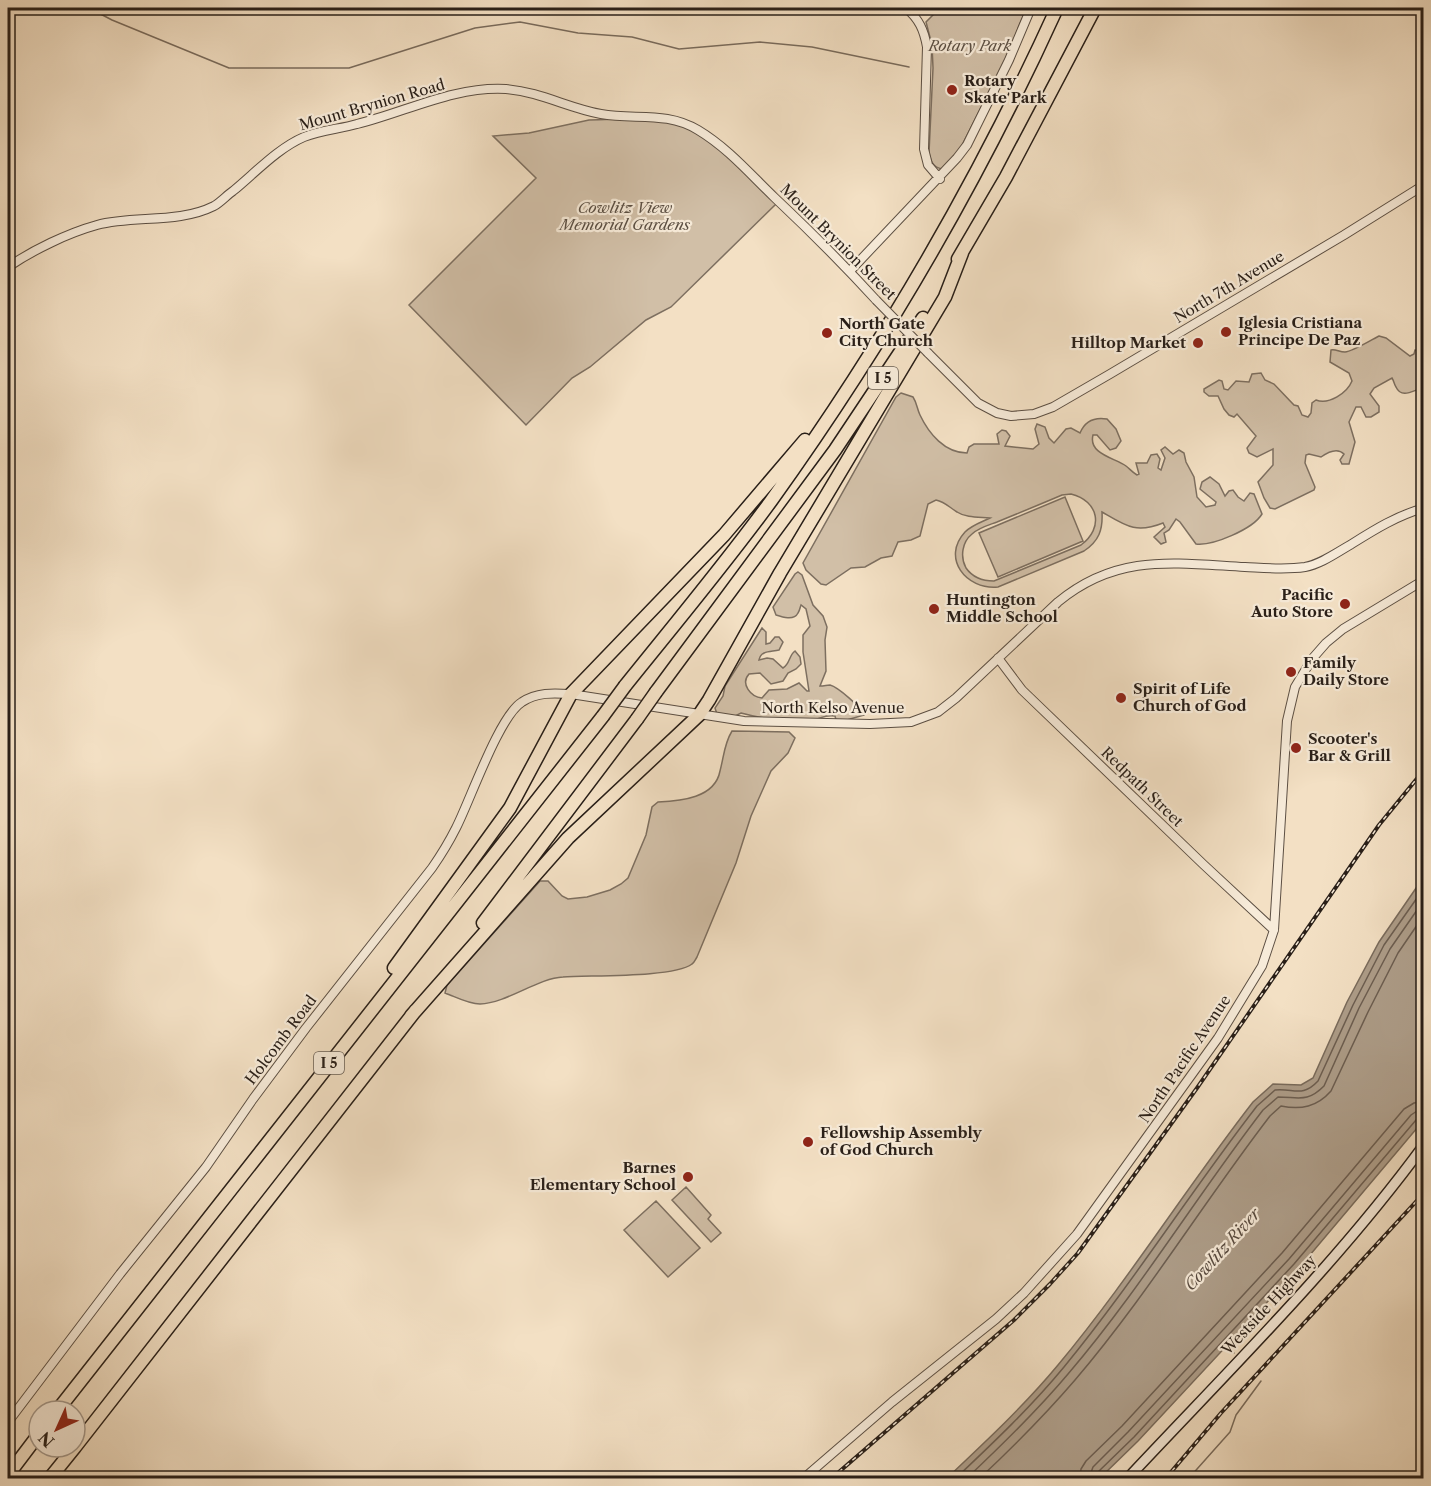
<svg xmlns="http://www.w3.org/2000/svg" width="1431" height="1486" viewBox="0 0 1431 1486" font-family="'Libre Caslon Text',serif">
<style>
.green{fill:#d1bfa7;stroke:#7d6f60;stroke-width:1.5;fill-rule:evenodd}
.water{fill:#ae9e8a;stroke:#796b5c;stroke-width:1.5}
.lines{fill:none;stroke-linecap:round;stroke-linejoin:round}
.shore{stroke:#6c5e51;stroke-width:1.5}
.stream{stroke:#796b5c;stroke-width:1.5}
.tertiary-casing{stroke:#5c4f43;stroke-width:10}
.secondary-casing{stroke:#291f18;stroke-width:12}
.motorway-casing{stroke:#291f18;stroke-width:15}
.tertiary{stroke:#f7ebd9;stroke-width:8}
.secondary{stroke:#f7ebd9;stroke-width:9}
.motorway{stroke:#f3e0c4;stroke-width:12}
.rail-casing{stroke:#291f18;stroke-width:4}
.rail{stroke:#f7ebd9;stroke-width:1.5;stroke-dasharray:4.5;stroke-linecap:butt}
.tertiary-bridge-casing{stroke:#5c4f43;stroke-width:10;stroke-linecap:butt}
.motorway-bridge-casing{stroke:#291f18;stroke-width:15;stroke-linecap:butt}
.tertiary-bridge{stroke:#f7ebd9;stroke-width:8}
.motorway-bridge{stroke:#f3e0c4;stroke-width:12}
.poi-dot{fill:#8f2418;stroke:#f7ebd9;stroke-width:2}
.labels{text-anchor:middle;stroke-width:4.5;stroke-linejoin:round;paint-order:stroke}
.shield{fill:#f7ebd9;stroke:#675c52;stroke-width:1.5}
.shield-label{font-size:14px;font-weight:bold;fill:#291f18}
.park-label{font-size:15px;font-style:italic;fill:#5b4f43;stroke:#f7ebd9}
.poi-label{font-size:15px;font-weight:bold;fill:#291f18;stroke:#f7ebd9;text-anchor:start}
.street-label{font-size:15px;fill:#291f18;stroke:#f7ebd9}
.water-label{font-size:16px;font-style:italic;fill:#584b40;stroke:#f7ebd9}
</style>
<rect width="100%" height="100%" fill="#f3e0c4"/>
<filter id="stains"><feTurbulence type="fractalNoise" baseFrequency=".00333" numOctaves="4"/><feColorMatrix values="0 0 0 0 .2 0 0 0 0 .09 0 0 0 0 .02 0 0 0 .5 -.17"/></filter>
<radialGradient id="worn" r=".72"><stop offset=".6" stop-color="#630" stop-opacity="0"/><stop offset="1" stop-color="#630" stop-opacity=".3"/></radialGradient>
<path class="green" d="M940,8H1030L1021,21L1016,34L1018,35L959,151L942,169C933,167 931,162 929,153L933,68L932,45L926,22Z
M589,120C612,120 637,117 660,120C708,127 743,172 776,204L671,307L646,320L590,367L572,378L526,425L409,305L536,178L493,136L529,133Z
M1379,336L1386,338L1410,356L1414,354L1415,350L1423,351V388C1415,389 1402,400 1396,387C1394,384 1394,381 1392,378L1374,388L1370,394L1379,406V412L1371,417H1366L1361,407H1356L1349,422L1355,442L1349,464H1342L1340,460L1344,454C1337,447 1328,452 1321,457L1309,454L1306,455L1305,463L1315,487L1314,490L1275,509L1270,508L1264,498L1258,482L1273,465V449L1257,457L1249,453L1247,448L1256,436L1237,414L1234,417L1229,415L1224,409L1218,396H1209L1204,392V389L1219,380L1222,381L1224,389L1228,390L1236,381L1249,382L1252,374L1261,373L1265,380L1274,384L1294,405L1298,406L1302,415L1308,417L1311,413L1312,403L1316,400C1329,405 1347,393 1352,381L1349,373L1330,362L1331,350C1336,349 1339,352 1345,352C1352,352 1373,339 1379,336Z
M901,393L913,397C917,403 917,409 920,415C929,434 945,453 967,453L969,447L974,444H999L997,434L1002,430L1006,431L1010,436L1005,446L1033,449L1039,444L1035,429L1037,424L1045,427L1049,438L1054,443L1066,429L1071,428L1080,433C1085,421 1095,417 1107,419L1116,429L1121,441L1116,448L1110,450L1097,435H1093C1088,454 1115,458 1126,466C1130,469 1132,472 1137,475L1139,474L1136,463H1147L1151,455L1157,454L1160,459L1158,468L1161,470L1165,458L1161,450L1165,447L1173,454L1179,450L1184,453L1186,462L1194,477L1197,497L1206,507L1215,505L1216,502L1200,489L1202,482L1210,477L1219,484L1225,496L1229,491L1233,490L1238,497L1244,501L1250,493L1254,494L1262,514C1253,529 1213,546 1196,544L1180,522L1176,519L1169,530L1164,533L1166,542L1161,544L1154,537L1165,527L1163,523C1136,534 1126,526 1102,512C1103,530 1099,541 1084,551L998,587C966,590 941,558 965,532C972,525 982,522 990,518C979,517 966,518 957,512C949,507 945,502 936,500L928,504L920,536L911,540L898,542L892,556L881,558L865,567L851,568L826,585L821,584L806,570L803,563L896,397ZM1071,494C1099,501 1104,528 1081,545L994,581C983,581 973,578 966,568C960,557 962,542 972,534C978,528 989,525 997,522C1019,513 1041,504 1062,495Z
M1065,497L1083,541L998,577L979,533Z
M798,572L802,575L813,605L823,616L827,627L825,640L826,671L820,686C824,686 827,685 830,685C838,687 862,708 864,715L840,722L836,720L835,716C825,714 820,719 812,720C789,722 763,719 741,713L733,717L717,714L715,708L723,696L725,686L762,628L766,632V644L770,643L775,637H779L783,642L779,650C771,652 761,650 759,660L767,658L773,659L783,668C790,664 789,655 795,651L800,657L801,664L796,669L788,673L783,681L771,684L760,673L749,674C740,684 751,697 762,698L769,690L787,689L799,683L807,691H809L803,652V635L810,626L806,609L801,605C800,607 800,610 798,613C794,621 782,617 776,615L773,607L795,574Z
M732,731L789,732L795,738L788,753L771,771L751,816L736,863L697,957C695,960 694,963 692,964C673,978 590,975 563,977C538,978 507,1003 480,1004C468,1004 456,997 445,993L447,985L540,881H548L562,896L568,899L587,897L610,890L621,884L628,878L646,835L652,807L658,802C681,801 715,798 720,771C724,756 724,744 732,731Z
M686,1187L711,1215L708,1219L721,1233L711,1242L672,1200Z
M656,1201L700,1248L668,1277L624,1230Z"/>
<path class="water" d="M1423,878V1121L1299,1268L1138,1441L1100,1478H947C985,1442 1024,1406 1058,1365C1128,1281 1186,1188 1253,1102L1273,1084L1301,1085L1313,1078L1347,1002L1379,942Z"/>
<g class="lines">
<path class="shore" d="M956,1478C993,1443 1031,1407 1064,1367C1133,1283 1191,1191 1257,1106L1275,1090C1294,1088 1302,1098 1318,1081L1353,1005L1384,945L1424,888
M967,1478C1002,1445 1037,1411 1068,1374C1139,1291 1196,1197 1263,1110L1278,1097C1299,1097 1307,1103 1324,1086L1359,1008L1390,949L1424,900
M980,1478C1013,1447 1045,1415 1075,1380C1146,1297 1203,1203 1270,1116L1281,1106C1301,1110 1317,1107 1331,1091L1368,1012L1398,953L1424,915
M1080,1478L1081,1469L1086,1461L1122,1426L1282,1253L1404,1109L1414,1103L1424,1101
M1089,1478L1093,1467L1128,1432L1289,1259L1411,1115L1417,1111L1424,1110
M1096,1478L1098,1472L1134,1437L1294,1264L1416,1120L1424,1118"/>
<path class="stream" d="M89,8L112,20L229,68H349L475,28L520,22L578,33L632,37L679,49L760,42L812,47L909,67
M1227,1345L1234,1353
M1189,1478L1230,1432L1236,1415L1261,1381"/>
<defs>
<path id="tertiary" d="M906,8C919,19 924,30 927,47L924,149L928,165L940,179
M8,267C33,250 68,233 97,225C134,215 178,224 214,206C221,202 227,195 233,191C255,173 278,148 304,137C321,130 340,129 357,124C406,112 454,86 506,89C541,92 568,108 601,114C635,120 667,111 698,130C728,148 750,174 775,198C810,231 844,265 876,300
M850,271L957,158L967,145L1009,60L1031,8
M928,353L978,403L997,413L1011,416L1034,414L1053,407L1110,374L1344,235L1424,185
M998,658L1022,690L1204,865L1274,930
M8,1422L120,1274L206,1167L253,1099L306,1028L432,868C441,855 449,842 456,828C470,801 499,716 522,702C537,692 553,693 571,694L744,721L870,724L911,722L938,712L956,698L1058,602C1117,553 1174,563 1245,567C1265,568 1285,570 1305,567C1321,564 1336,553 1350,545C1374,530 1396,516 1424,508
M804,1478L892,1402L996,1319L1024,1293L1077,1234L1218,1038L1262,966L1274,930L1287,721L1295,687L1312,659L1326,643L1343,629L1424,580"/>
<path id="secondary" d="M1128,1478C1229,1370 1336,1265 1424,1145"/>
<path id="motorway" d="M958,259L1006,177L1095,8
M625,686C674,625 725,564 771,501C883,345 978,182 1057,8
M656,692L835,450L923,318
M483,923L637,719
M394,968L510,808L571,694L724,535L805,440
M411,1016L568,838L699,715L709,700L780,573L945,297L962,253
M57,1411L603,716
M75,1447L416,1010
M8,1475L39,1434
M50,1478L75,1447"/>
</defs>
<use href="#tertiary" class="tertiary-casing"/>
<use href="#secondary" class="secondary-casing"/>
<use href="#motorway" class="motorway-casing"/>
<use href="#tertiary" class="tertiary"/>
<use href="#secondary" class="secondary"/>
<use href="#motorway" class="motorway"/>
<defs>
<path id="rail" d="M832,1478L1014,1320L1050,1284L1078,1253L1197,1088L1379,825L1424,770
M1166,1478L1221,1413L1424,1193"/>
</defs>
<use href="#rail" class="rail-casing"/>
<use href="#rail" class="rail"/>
<defs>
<path id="tertiary-bridge" d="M876,300L928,353"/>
<path id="motorway-bridge" d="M603,716L625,686
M637,719L656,692"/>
</defs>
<use href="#tertiary-bridge" class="tertiary-bridge-casing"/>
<use href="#motorway-bridge" class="motorway-bridge-casing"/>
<use href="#tertiary-bridge" class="tertiary-bridge"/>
<use href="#motorway-bridge" class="motorway-bridge"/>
</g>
<g class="poi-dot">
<circle cx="952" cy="90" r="6"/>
<circle cx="1226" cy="332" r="6"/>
<circle cx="827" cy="333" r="6"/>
<circle cx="1198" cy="343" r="6"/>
<circle cx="1345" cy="604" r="6"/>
<circle cx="934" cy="609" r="6"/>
<circle cx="1291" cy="672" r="6"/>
<circle cx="1121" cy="698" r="6"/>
<circle cx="1296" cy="748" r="6"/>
<circle cx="808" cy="1142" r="6"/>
<circle cx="688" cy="1177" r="6"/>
</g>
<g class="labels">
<g class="shield">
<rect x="868" y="367" width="30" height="22" rx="4.5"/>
<rect x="314" y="1052" width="30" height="22" rx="4.5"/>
</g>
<g class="shield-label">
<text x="883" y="383">I 5</text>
<text x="329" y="1068">I 5</text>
</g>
<g class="park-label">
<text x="970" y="51">Rotary Park</text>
<text x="625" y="213">Cowlitz View<tspan x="625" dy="17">Memorial Gardens</tspan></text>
</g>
<g class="poi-label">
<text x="964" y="86">Rotary<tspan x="964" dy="17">Skate Park</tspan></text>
<text x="1238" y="328">Iglesia Cristiana<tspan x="1238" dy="17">Principe De Paz</tspan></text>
<text x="839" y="329">North Gate<tspan x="839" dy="17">City Church</tspan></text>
<text x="1186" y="348" text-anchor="end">Hilltop Market</text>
<text x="1333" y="600" text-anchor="end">Pacific<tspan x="1333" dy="17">Auto Store</tspan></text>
<text x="946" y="605">Huntington<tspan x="946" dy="17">Middle School</tspan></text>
<text x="1303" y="668">Family<tspan x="1303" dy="17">Daily Store</tspan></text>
<text x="1133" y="694">Spirit of Life<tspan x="1133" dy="17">Church of God</tspan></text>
<text x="1308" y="744">Scooter's<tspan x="1308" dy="17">Bar &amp; Grill</tspan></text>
<text x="820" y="1138">Fellowship Assembly<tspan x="820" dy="17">of God Church</tspan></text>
<text x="676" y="1173" text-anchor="end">Barnes<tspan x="676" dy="17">Elementary School</tspan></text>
</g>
<g class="street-label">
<text transform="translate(372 105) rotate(-16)" y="5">Mount Brynion Road</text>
<text transform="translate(838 242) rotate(45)" y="5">Mount Brynion Street</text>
<text transform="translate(1229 287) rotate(-31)" y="5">North 7th Avenue</text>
<text x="833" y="713">North Kelso Avenue</text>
<text transform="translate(1142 787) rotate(44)" y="5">Redpath Street</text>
<text transform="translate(281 1040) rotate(-53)" y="5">Holcomb Road</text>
<text transform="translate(1185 1059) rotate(-56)" y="5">North Pacific Avenue</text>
<text transform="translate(1269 1305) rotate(-47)" y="5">Westside Highway</text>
</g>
<g class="water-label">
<text transform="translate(1222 1249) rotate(-48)" y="6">Cowlitz River</text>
</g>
</g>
<rect width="1431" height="1486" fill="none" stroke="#f3e0c4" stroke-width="30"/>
<rect x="9" y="9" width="1413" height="1468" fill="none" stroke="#291f18" stroke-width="3"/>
<rect x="15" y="15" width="1401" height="1456" fill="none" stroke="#291f18" stroke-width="1.5"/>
<g transform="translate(57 1429) rotate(225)"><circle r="28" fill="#f7ebd9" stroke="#a5998c" stroke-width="1.5"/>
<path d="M0-4.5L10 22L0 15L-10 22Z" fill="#8f2418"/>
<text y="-9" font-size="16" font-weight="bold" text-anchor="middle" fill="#291f18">N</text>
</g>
<rect width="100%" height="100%" filter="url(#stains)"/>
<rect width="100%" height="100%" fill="url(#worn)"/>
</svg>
